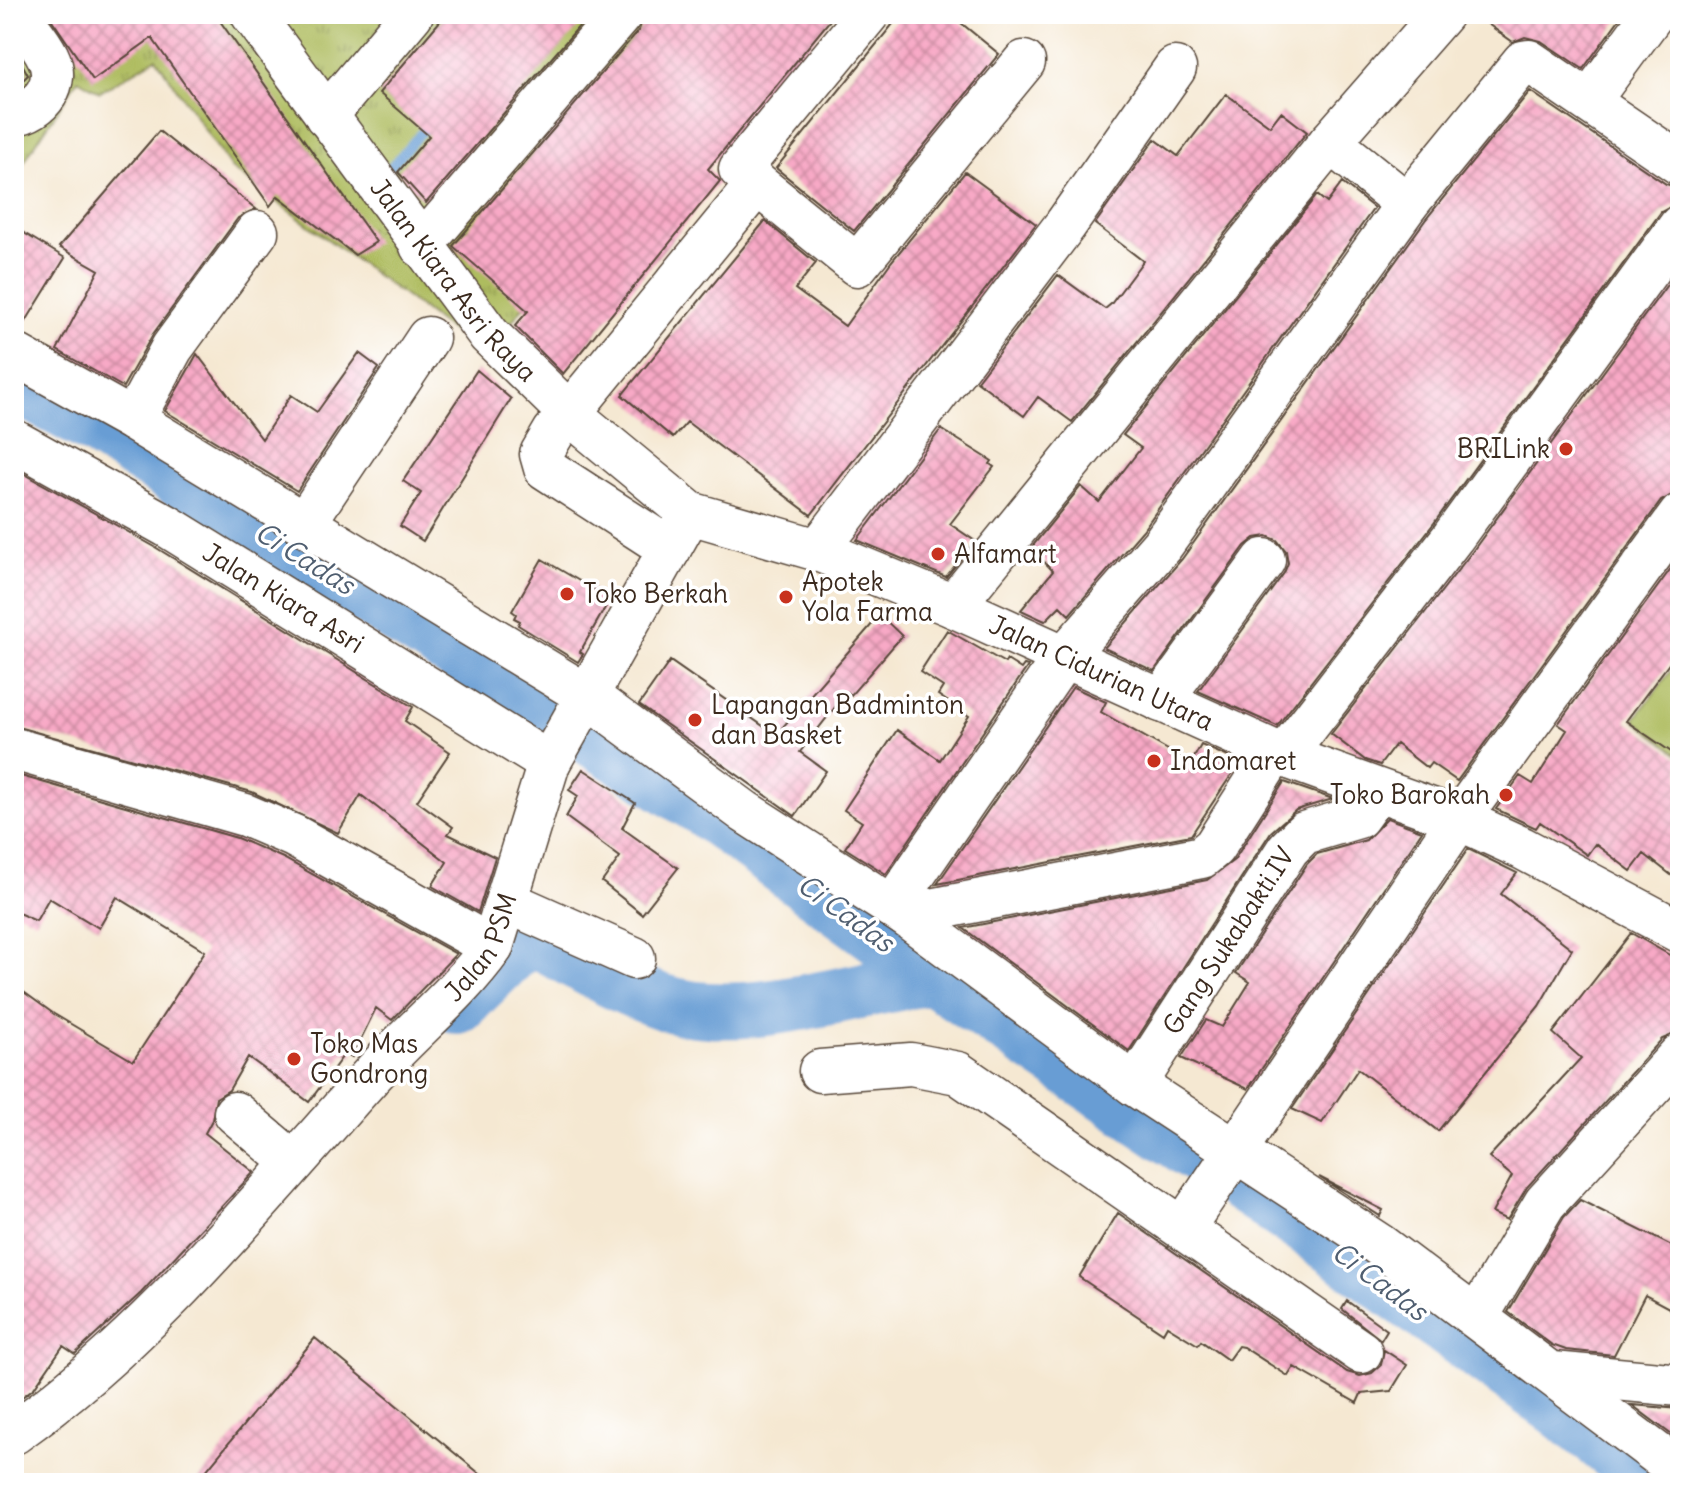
<svg xmlns="http://www.w3.org/2000/svg" width="1694" height="1497" viewBox="0 0 1694 1497" font-family="Delius,sans-serif">
<style>
.grass{fill:url(#grass-tufts);stroke:#74733e;stroke-width:2}
.green{fill:#aebc5e;stroke:#74733e;stroke-width:2}
.lines{fill:none;stroke-linecap:round;stroke-linejoin:round}
.stream{stroke:#689dd4;stroke-width:9}
.river{stroke:#689dd4;stroke-width:56}
.building{fill:url(#building-cross-hatch)}
.minor-casing{stroke:#574639;stroke-width:45}
.minor{stroke:#fff;stroke-width:42}
.poi-dot{fill:#c8321e;stroke:#fff;stroke-width:3}
.labels{text-anchor:middle;stroke-width:7;stroke-linejoin:round;paint-order:stroke}
.street-label{font-size:26px;fill:#3b2a1e;stroke:#fff}
.poi-label{font-size:26px;fill:#3b2a1e;stroke:#fff;text-anchor:start}
.water-label{font-size:28px;font-style:italic;fill:#4f5e70;stroke:#fff}
</style>
<defs>
<pattern id="grass-tufts" width="24" height="20" patternUnits="userSpaceOnUse" patternTransform="scale(2)"><rect width="24" height="20" fill="#aebc5e"/><path d="M3 7l-1-3M5 7V3M7 7l1-3M15 17l-1-3M17 17v-4M19 17l1-3" fill="none" stroke="#8f994d"/></pattern>
<pattern id="building-cross-hatch" width="8" height="8" patternUnits="userSpaceOnUse" patternTransform="scale(2)"><rect width="8" height="8" fill="#f8a9c6"/><path d="M0 0l8 8M0 8l8-8" fill="none" stroke="#ca8aa0"/></pattern>
</defs>
<rect width="100%" height="100%" fill="#fff"/>
<filter id="ink" filterUnits="userSpaceOnUse"><feTurbulence type="fractalNoise" baseFrequency=".0125" numOctaves="2"/><feDisplacementMap in="SourceGraphic" scale="16" xChannelSelector="R" yChannelSelector="G"/><feConvolveMatrix kernelMatrix="1 2 1 2 8 2 1 2 1" color-interpolation-filters="sRGB"/></filter>
<filter id="wash" filterUnits="userSpaceOnUse"><feTurbulence type="fractalNoise" baseFrequency=".006" numOctaves="4" result="noise"/><feDisplacementMap in="SourceGraphic" scale="32" xChannelSelector="R" yChannelSelector="G"/><feGaussianBlur stdDeviation="1.8" result="paint"/><feColorMatrix in="noise" values="0 0 0 0 0 0 0 0 0 0 0 0 0 0 0 0 0 1.4 0 .05"/><feComposite in="paint" operator="in"/></filter>
<g filter="url(#wash)">
<rect width="100%" height="100%" fill="#f5e8d2"/>
<path class="grass" d="M14,14H752L700,72L486,356L231,168L156,58L100,92L78,79L14,177Z"/>
<path class="green" d="M1673,668L1680,673V755L1634,720Z"/>
<g class="lines">
<path class="stream" d="M383,175L429,124"/>
<path class="river" d="M14,385L96,428L702,808L940,982L1319,1237L1558,1409L1652,1483
M458,1006L522,944H543C581,964 619,987 660,1001C741,1029 851,988 934,977"/>
</g>
<g id="blocks">
<path class="building" d="M48,14H215L376,242L355,255L278,196L270,206L152,38L93,80Z
M446,14H570L581,24L426,203L398,172L429,136L379,93Z
M644,14H835L708,169L720,181L563,374L515,326L528,311L453,246L639,30Z
M901,14H950L999,54L854,231L776,168Z
M1474,14H1623L1583,69L1541,41L1525,37L1513,42Z
M14,48L28,75L14,89Z
M1530,91L1666,184L1680,188V202L1661,212L1434,523L1277,726L1198,691L1284,573L1288,563L1286,551L1277,540L1267,536L1255,538L1245,546L1154,671L1104,648L1182,559L1426,219Z
M1226,94L1270,126L1281,112L1307,132L1072,422L1038,397L1024,416L977,381L1058,275L1105,309L1111,304L1143,261L1095,224L1155,139L1178,156Z
M159,131L256,209L238,218L153,334L123,387L57,350L99,270L59,247Z
M965,172L1036,224L811,515L687,422L673,438L622,395L765,221L816,263L795,289L845,326L891,262Z
M1342,183L1374,208L1143,530L1069,615L1060,606L1045,621L1021,610L1053,571L1031,548L1081,486L1099,502L1141,448L1123,435L1317,195L1327,203Z
M14,227L65,258L20,331L14,330Z
M1680,267V491L1661,501L1457,781L1431,763L1427,768L1396,744L1380,765L1365,760L1331,734L1472,552Z
M359,353L379,368L297,491L165,411L197,354L262,439L291,395L317,412Z
M477,370L511,399L423,541L400,526L421,493L403,481Z
M941,429L992,461L990,464L994,467L950,524L975,541L946,577L857,540Z
M14,468L155,547L413,707L405,721L450,752L417,801L453,827L448,834L495,857L478,912L432,886L447,862L361,795L338,833L252,792L14,726Z
M1680,556V649L1626,721L1680,758V882L1644,854L1631,871L1595,844L1587,855L1540,822L1536,828L1496,809L1520,776L1533,784L1567,730L1558,724Z
M542,559L610,599L580,652L583,654L578,662L518,625L520,621L514,618L516,614L512,611Z
M880,615L902,636L851,695L847,692L800,752L826,771L795,816L639,705L670,661L776,735Z
M947,630L1005,663L1007,660L1021,669L1024,665L1028,666L886,874L845,848L862,822L844,810L897,730L940,760L969,716L938,695L943,687L920,672Z
M1073,687L1106,702L1101,712L1191,763L1201,745L1240,762L1191,835L937,884Z
M583,769L635,803L622,828L678,868L642,914L602,882L620,857L566,817L578,796L569,790Z
M14,774L237,838L283,858L456,954L392,1020L376,1008L352,1057L345,1053L309,1102L248,1057L229,1090L216,1098L212,1120L205,1133L254,1172L141,1293L75,1354L63,1346L34,1388L14,1403V985L54,1014L133,1061L205,951L117,897L99,928L49,898L36,921L14,911Z
M1284,782L1333,799L1296,810L1271,832L1129,1051L963,928L1207,880L1234,860Z
M1387,818L1422,831L1248,1089L1181,1058L1206,1020L1222,1027L1250,982L1236,973L1307,864L1317,854L1366,840Z
M1468,849L1517,873L1501,894L1572,949L1539,1006L1438,1131L1358,1069L1322,1123L1292,1109Z
M1631,933L1680,961V1032L1662,1039L1527,1187L1507,1220L1492,1213L1512,1176L1489,1157L1581,1058L1553,1033Z
M1319,1177L1383,1210L1380,1216Z
M1580,1200L1680,1250V1314L1645,1295L1614,1355L1566,1350L1552,1345L1508,1312L1564,1217Z
M1118,1213L1347,1372L1360,1376L1372,1373L1381,1365L1384,1350L1407,1365L1391,1391L1361,1394L1357,1403L1294,1367L1288,1376L1243,1347L1238,1346L1228,1360L1201,1341L1198,1345L1167,1326L1163,1333L1079,1277Z
M1347,1301L1387,1330L1381,1340L1342,1309Z
M315,1338L491,1483H196Z
M1632,1405L1680,1409V1441Z"/>
</g>
</g>
<g filter="url(#ink)">
<use href="#blocks" fill-opacity="0" stroke="#574639" stroke-width="2"/>
<g class="lines">
<defs>
<g id="minor">
<path id="s1" d="M252,14L489,335L570,414L690,513L818,550L953,606L1284,756L1459,819L1522,848L1680,932"/>
<path d="M1589,101L1653,14"/>
<path d="M14,114C41,111 61,83 48,57C41,42 28,28 18,14"/>
<path d="M326,116L412,14"/>
<path d="M1330,142L1407,204L1523,62L1529,61L1680,164"/>
<path d="M757,184L740,169L868,14"/>
<path d="M421,246L621,14"/>
<path d="M14,354L133,420L586,695L745,812L905,915L1135,1085L1378,1244L1680,1471"/>
<path d="M133,420L172,348L257,232"/>
<path id="s2" d="M14,441L167,526L549,763"/>
<path d="M304,524L428,338"/>
<path d="M670,549L545,468L541,454L554,432L757,184L857,265L1024,62"/>
<path d="M818,550L1066,224L1175,68"/>
<path d="M953,606L1330,142L1442,14"/>
<path d="M1161,701L1264,560"/>
<path d="M14,749L245,815L294,836L492,947"/>
<path d="M1284,756L1453,537L1680,226"/>
<path d="M508,902L634,958"/>
<path d="M892,907L1064,657L1162,545L1407,204"/>
<path d="M905,915L1202,857L1214,847L1275,752"/>
<path d="M820,1071L911,1064L958,1073L1361,1352"/>
<path id="s3" d="M1135,1085L1288,849L1304,833L1358,817L1377,791"/>
<path d="M235,1113L293,1162"/>
<path d="M1184,1227L1459,819L1680,515"/>
<path d="M1477,1317L1545,1203L1680,1055"/>
<path d="M1553,1373L1680,1385"/>
<path id="s4" d="M14,1433C151,1336 259,1200 371,1076C410,1032 458,995 492,947L549,763L690,513"/>
</g>
</defs>
<use href="#minor" class="minor-casing"/>
<use href="#minor" class="minor"/>
</g>
</g>
<g class="poi-dot">
<circle cx="1566" cy="449" r="8"/>
<circle cx="938" cy="554" r="8"/>
<circle cx="567" cy="594" r="8"/>
<circle cx="786" cy="597" r="8"/>
<circle cx="695" cy="720" r="8"/>
<circle cx="1154" cy="761" r="8"/>
<circle cx="1506" cy="795" r="8"/>
<circle cx="294" cy="1059" r="8"/>
</g>
<g class="labels">
<g class="street-label">
<text dy="9" stroke="none"><textPath href="#s1" startOffset="334">Jalan Kiara Asri Raya</textPath></text>
<text dy="9" stroke="none"><textPath href="#s2" startOffset="312">Jalan Kiara Asri</textPath></text>
<text dy="9" stroke="none"><textPath href="#s1" startOffset="1110">Jalan Cidurian Utara</textPath></text>
<text dy="9" stroke="none"><textPath href="#s3" startOffset="172">Gang Sukabakti.IV</textPath></text>
<text dy="9" stroke="none"><textPath href="#s4" startOffset="678">Jalan PSM</textPath></text>
</g>
<g class="poi-label">
<text x="1550" y="458" text-anchor="end">BRILink</text>
<text x="954" y="563">Alfamart</text>
<text x="802" y="591">Apotek<tspan x="802" dy="30">Yola Farma</tspan></text>
<text x="583" y="603">Toko Berkah</text>
<text x="711" y="714">Lapangan Badminton<tspan x="711" dy="30">dan Basket</tspan></text>
<text x="1170" y="770">Indomaret</text>
<text x="1490" y="804" text-anchor="end">Toko Barokah</text>
<text x="310" y="1053">Toko Mas<tspan x="310" dy="30">Gondrong</tspan></text>
</g>
<g class="water-label">
<text transform="translate(305 558) rotate(32)" y="10">Ci Cadas</text>
<text transform="translate(846 913) rotate(36)" y="10">Ci Cadas</text>
<text transform="translate(1380 1281) rotate(37)" y="10">Ci Cadas</text>
</g>
</g>
<rect width="1694" height="1497" fill="none" stroke="#fff" stroke-width="48"/>
</svg>
